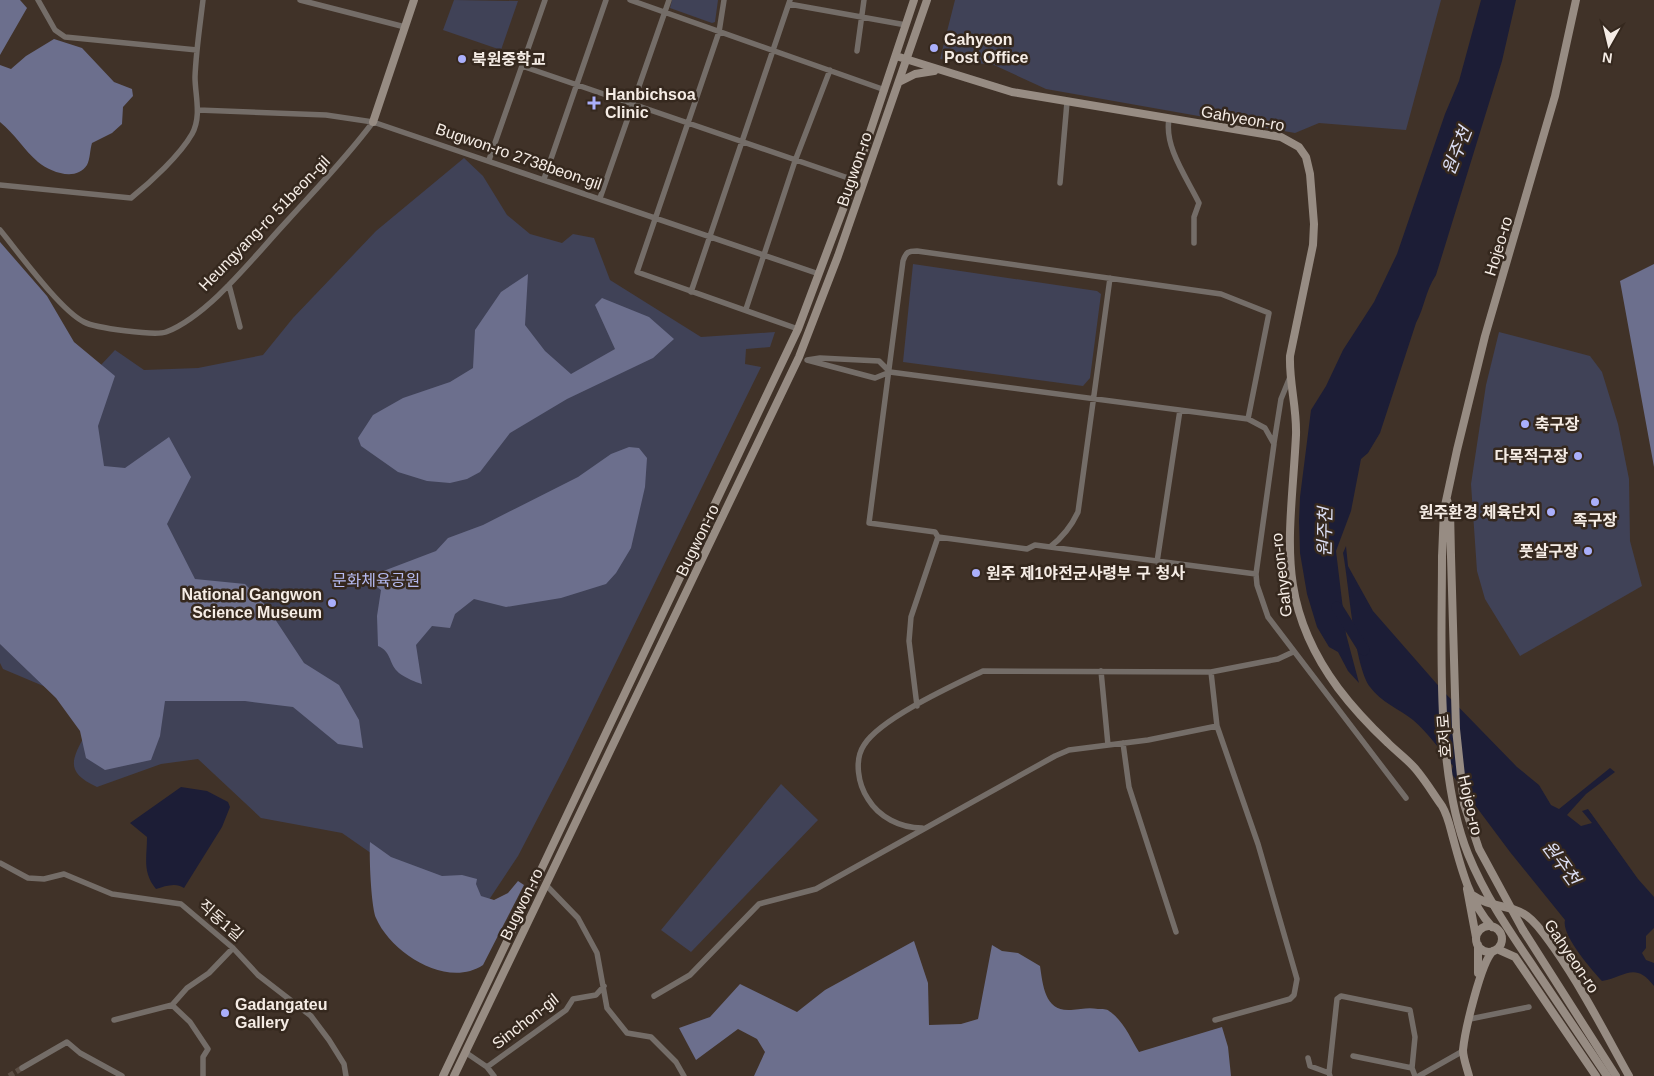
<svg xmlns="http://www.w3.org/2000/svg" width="1654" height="1076" viewBox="0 0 1654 1076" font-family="Helvetica,'Noto Sans KR',sans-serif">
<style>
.green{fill:#404257}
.forest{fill:#6c6f8d}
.water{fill:#1c1d36}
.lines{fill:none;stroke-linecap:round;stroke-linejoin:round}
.river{stroke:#1c1d36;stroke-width:11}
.street-tunnel{stroke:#5b4e44;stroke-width:5.5;stroke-dasharray:5.5 3;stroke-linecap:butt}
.street{stroke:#746d68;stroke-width:5.5}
.secondary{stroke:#978c83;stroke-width:8}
.secondary-bridge{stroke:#978c83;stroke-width:8}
.poi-dot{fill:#aaaffb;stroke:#35281e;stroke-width:2}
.labels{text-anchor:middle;stroke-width:5;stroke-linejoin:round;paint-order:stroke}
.poi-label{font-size:16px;font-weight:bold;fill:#f5ece5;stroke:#35281e;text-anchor:start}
.street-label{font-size:16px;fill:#f5ece5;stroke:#35281e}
.park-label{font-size:16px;fill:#b6bbf1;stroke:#35281e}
.water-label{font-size:18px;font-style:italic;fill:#dde0f6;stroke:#35281e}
</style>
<rect width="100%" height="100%" fill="#403228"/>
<path class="green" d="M454,0L518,1L501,50L443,30Z
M672,0H718L715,22L712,23L670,8Z
M955,0H1441L1406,130L1319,123L1295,133L1046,89L994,65L940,59Z
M464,158L483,176L507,215L530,234L562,243L573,234L594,238L610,280L701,337L775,332L770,347L746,349L745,364L761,367L566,764L518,856L473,924L342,833L261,818L198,759L161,764L97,787C64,772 72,759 86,733L60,693L3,669L0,663V473L115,350L144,370L198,368L263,355L293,318L376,231Z
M913,264L1097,291L1101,294L1090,378L1083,386L903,362Z
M1499,332L1590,356L1602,372L1618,424L1629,479L1630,541L1642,586L1520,656L1485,599L1477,571L1471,484L1486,385Z
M781,784L818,820L691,952L661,930Z"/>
<path class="forest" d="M0,0H20L27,8L0,55Z
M54,39L82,48L114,82L132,89L133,96L123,107L122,124L112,133L92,143C90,149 90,160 87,165C76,182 50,172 38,162C24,150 15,134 0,122V65L11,69L26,56Z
M0,242L47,296L74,342L115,376L98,426L104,466L125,468L169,437L191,477L167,524L195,579L245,584L267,607L304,663L339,685L359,720L363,748L338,744L293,707L245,701H165L160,736L151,760L105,770L86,758L80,731L56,698L0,644Z
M1654,264V467L1620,281Z
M528,274L525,325L545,351L571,374L615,349L595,305L602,298L649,317L674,339L653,358L567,399L510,433L480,472L467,479L450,483L427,481L398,472L361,446L358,438L373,415L403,398L450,382L473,368L475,330L501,292Z
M629,447L639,448L647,458L645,487L631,548L616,573L606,584L561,598L506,607L474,599L455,614L450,628L432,626L416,645L422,684C417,683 401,676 397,671C389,663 391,651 378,646L377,616L381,590L365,578L436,551L448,538L483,525L578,477L611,454Z
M370,842L391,857L442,876L462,875L477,879L476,884L481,896L494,900L508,893L518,881L524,885L483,965C447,989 391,953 376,918C371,906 369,856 370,842Z
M914,941L928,983L929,1025L961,1024L978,1019L992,945L1002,951L1018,953L1040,966C1043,986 1045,1012 1071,1010C1081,1009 1089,1007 1098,1009C1102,1009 1107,1009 1109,1011C1123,1020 1131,1039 1139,1052L1222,1027L1228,1047L1231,1076H754L765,1052L757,1039L738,1029L696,1060L679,1028L710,1017L740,984L797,1012L825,990Z"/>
<path class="water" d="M1481,0H1516L1502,61L1436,275C1425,292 1425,306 1416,323L1380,433L1368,453L1361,459L1351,511L1336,551L1346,634L1359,683L1348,671L1338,652L1329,647L1317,627L1307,594L1300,553L1299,521L1300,497L1311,410L1326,386L1343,350L1374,302L1397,254L1445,114L1459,81Z
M1346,546L1348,566L1373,611L1443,691L1517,767L1539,785L1551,805L1559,809L1610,768L1615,772L1586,794L1567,815L1581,826L1592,823L1582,811L1588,809L1638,879L1654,897V928L1646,936V948L1642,953L1646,960L1654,963V986C1635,961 1625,977 1602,981C1592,970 1561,935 1565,920L1510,852L1451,773L1453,766C1441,751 1428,733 1413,720C1399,709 1381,702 1370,687C1354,665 1349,584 1343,553Z
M181,787L207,791L228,802L230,807L222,827L184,888C176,882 165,886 156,889C142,872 147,858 147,837L130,823Z"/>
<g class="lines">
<path class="river" d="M1337,607L1364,650"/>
<path class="street-tunnel" d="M9,1076L22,1068"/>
<path class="street" d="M38,0L55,30L65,37L197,50
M300,0L405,27
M630,0L885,90
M724,0L719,32L637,272L798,329
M789,4L906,25
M857,51L864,0
M522,66L854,180
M198,110L326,115L373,122L819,274
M1169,119C1164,147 1187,178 1199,203L1194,217V243
M489,160L545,0
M544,179L606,0
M1060,183L1067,102
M0,185L131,198C151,182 180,155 192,134C202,116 195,95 195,77C196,51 200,25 203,0
M600,198L669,0
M0,230C19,253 60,310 84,322C95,328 155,336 166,332C210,315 256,254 288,220C317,188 347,157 373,122
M1110,278L1078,512C1071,527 1063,537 1050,547L1035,545L1027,549L938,537L935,532L869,523L903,261C906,252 908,251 917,251L1221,294L1269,313L1248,419
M229,285L240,327
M691,292L790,0
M746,309L795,161L830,70
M820,358L879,361L890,372L875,378L807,360Z
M890,372L1248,419L1265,428L1274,444L1256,574L1257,585L1268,617L1406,798
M1274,443L1281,399L1290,377
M1050,547L1256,574
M1157,562L1180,410
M1101,671L1108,745
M1211,672L1217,726L1258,844L1297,979L1294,995L1290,999L1215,1020
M917,706L909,641L911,617L938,537
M1123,743L1129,787L1176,932
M922,828C900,828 879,817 868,799C858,784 854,760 864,745C881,718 954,685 983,671L1211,672L1278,659L1293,652
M0,863L28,878L44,879L64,874L112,894L181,904L233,948L258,975L311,1016L329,1040L344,1064L346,1076
M546,885L578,918L597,953L607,1008L627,1033L651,1037L676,1062L684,1076
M654,996L690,975L759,904L816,889L1055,756L1069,750L1148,740L1217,726
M172,1005L190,1022L208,1049L203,1057V1076
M1470,1019L1529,1007
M114,1020L172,1005L187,988L209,973L233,948
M465,1052L487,1067L494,1076
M1353,1056L1412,1068
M1308,1058L1310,1066L1329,1073
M487,1067L566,1010L573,999L596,995L604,986
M22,1068L67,1042L80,1053L122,1076
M1330,1076L1329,1073L1337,999L1341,996L1410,1010L1415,1037L1412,1068L1415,1076
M1419,1076L1463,1051"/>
<path class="secondary" d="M896,56L1012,92L1281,137L1299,147L1306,157L1310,174L1314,224L1313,245L1290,356C1289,383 1297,408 1296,435C1291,535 1273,600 1338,688C1353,708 1370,726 1388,743C1398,753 1410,761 1418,772C1427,783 1434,795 1442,806C1448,816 1450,827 1453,838C1461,868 1470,903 1492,927
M899,82L915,74L934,71
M373,122L414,0
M1447,500L1450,510L1451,556
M1442,557L1444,510L1457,450L1485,336L1555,96L1576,0
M1467,889L1476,937
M1474,896C1490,908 1511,904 1527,916C1538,924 1546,937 1554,948C1582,988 1605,1033 1629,1076
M1476 939a13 13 0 1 1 26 0a13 13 0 1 1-26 0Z
M1523,930L1616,1076
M1478,945V973
M1497,949L1515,957L1596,1076
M443,1076L798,329L854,180L914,0
M454,1076L799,357L838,256L927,0
M1469,1076C1467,1068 1463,1058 1463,1050C1465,1030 1481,962 1493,951"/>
<path class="secondary-bridge" d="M1451,556L1456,729L1464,804L1479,849L1523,930
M1442,557C1442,646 1435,772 1468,854C1485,896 1510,932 1535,969C1559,1005 1583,1040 1607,1076"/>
</g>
<g class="poi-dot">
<circle cx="934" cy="48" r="5"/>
<circle cx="462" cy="59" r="5"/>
<path d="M591.5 95.5h5v5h5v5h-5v5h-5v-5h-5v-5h5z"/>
<circle cx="1525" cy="424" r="5"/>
<circle cx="1578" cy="456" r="5"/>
<circle cx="1595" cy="502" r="5"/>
<circle cx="1551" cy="512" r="5"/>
<circle cx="1588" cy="551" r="5"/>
<circle cx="976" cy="573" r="5"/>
<circle cx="332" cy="603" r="5"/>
<circle cx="225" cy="1013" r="5"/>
</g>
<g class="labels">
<g class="poi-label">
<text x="944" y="45">Gahyeon<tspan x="944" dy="18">Post Office</tspan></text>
<text x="472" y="65">북원중학교</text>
<text x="605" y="100">Hanbichsoa<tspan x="605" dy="18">Clinic</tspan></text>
<text x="1535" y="430">축구장</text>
<text x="1568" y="462" text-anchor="end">다목적구장</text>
<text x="1541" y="518" text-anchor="end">원주환경 체육단지</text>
<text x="1595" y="526" text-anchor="middle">족구장</text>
<text x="1578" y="557" text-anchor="end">풋살구장</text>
<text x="986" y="579">원주 제1야전군사령부 구 청사</text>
<text x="322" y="600" text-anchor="end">National Gangwon<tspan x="322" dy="18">Science Museum</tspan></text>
<text x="235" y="1010">Gadangateu<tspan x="235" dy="18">Gallery</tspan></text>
</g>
<g class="street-label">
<text transform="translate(1243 118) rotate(10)" y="6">Gahyeon-ro</text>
<text transform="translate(519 156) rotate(19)" y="6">Bugwon-ro 2738beon-gil</text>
<text transform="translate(854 169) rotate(-71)" y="6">Bugwon-ro</text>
<text transform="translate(264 223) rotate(-46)" y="6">Heungyang-ro 51beon-gil</text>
<text transform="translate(1498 246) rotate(-73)" y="6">Hojeo-ro</text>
<text transform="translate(697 540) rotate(-64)" y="6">Bugwon-ro</text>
<text transform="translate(1281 575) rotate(-97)" y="6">Gahyeon-ro</text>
<text transform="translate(1444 736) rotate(-94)" y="6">호저로</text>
<text transform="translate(1471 805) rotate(77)" y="6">Hojeo-ro</text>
<text transform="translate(521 904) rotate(-64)" y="6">Bugwon-ro</text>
<text transform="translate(221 920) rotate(41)" y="6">직동1길</text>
<text transform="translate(1572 956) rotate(56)" y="6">Gahyeon-ro</text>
<text transform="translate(525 1021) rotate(-38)" y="6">Sinchon-gil</text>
</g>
<g class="park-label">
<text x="376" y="586">문화체육공원</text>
</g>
<g class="water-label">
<text transform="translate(1457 151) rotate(-68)" y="6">원주천</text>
<text transform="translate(1325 532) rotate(-89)" y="6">원주천</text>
<text transform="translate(1561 863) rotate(54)" y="6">원주천</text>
</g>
</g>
<g transform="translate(1609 45) rotate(188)" stroke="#35281e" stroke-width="4" paint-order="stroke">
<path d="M0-4L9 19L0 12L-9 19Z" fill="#f5ece5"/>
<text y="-8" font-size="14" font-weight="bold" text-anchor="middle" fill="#f5ece5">N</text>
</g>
</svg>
